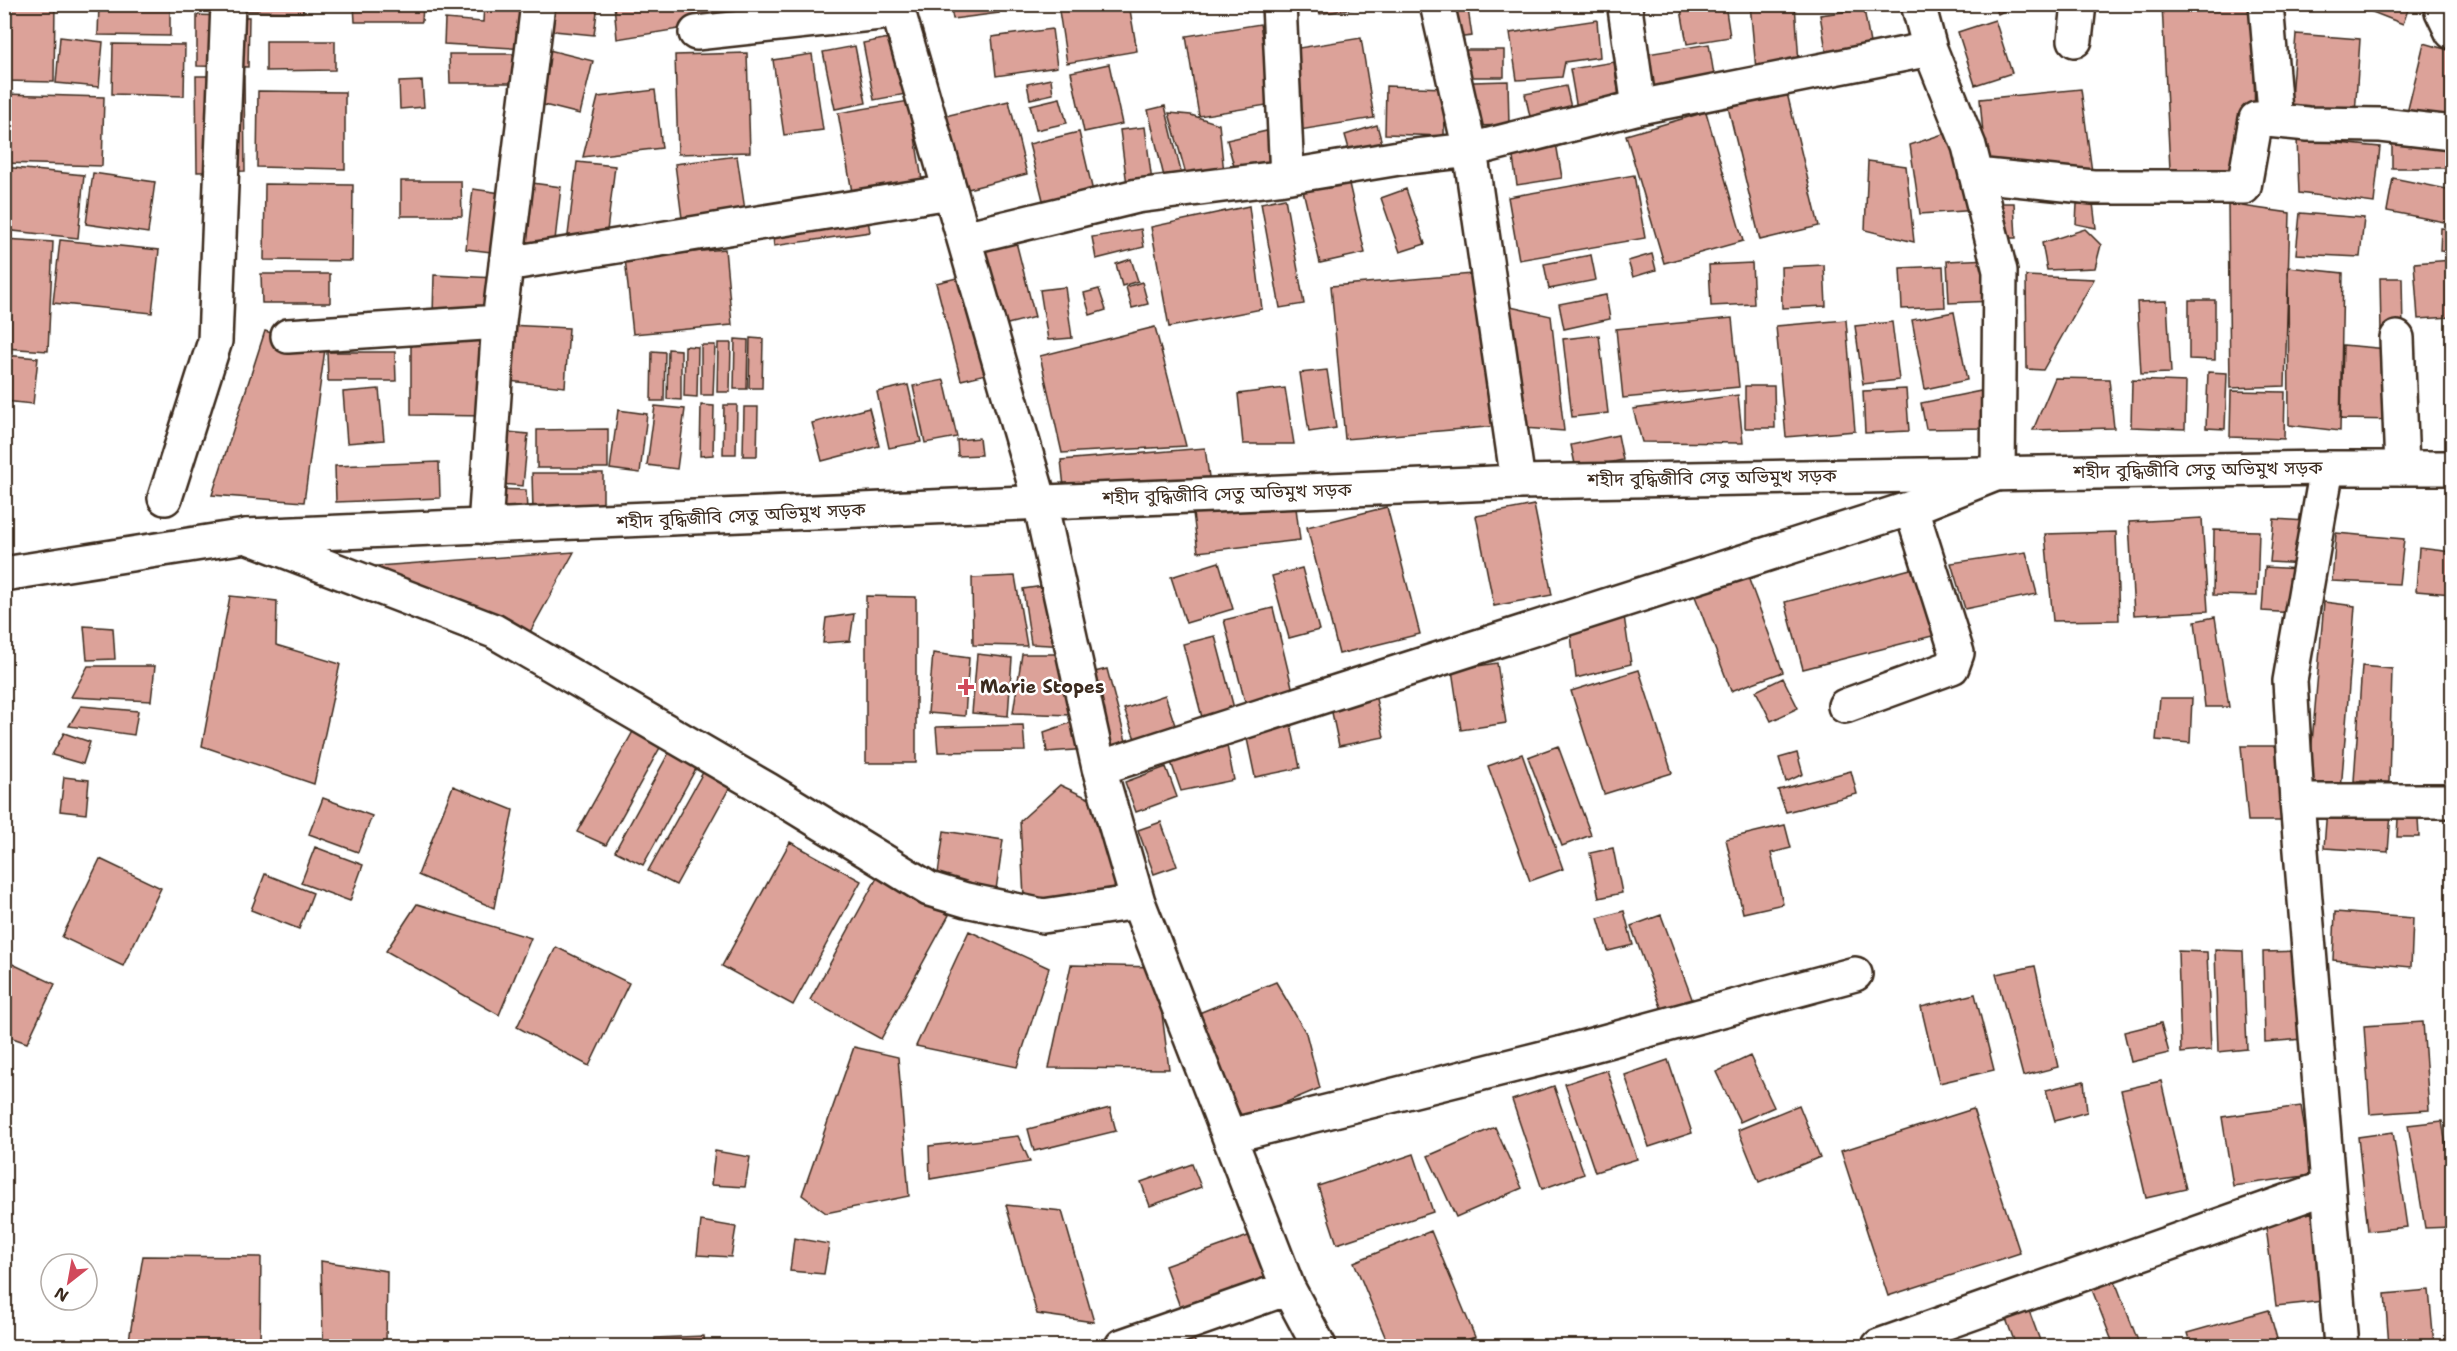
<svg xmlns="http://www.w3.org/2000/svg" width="2457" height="1351" viewBox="0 0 2457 1351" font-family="'Shantell Sans','Noto Sans Bengali',sans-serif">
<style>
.building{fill:#dca299;stroke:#3b2a1e;stroke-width:1.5}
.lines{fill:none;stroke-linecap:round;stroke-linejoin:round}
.street-casing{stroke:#3b2a1e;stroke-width:38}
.secondary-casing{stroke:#3b2a1e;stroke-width:38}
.street{stroke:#fff;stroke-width:33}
.secondary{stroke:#fff;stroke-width:33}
.poi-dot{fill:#d1495b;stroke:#fff;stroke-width:2}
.labels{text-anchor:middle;stroke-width:5;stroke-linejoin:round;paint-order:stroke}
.street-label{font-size:18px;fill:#3b2a1e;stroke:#fff}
.poi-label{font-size:18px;font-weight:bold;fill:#3b2a1e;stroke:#fff;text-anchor:start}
</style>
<rect width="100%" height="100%" fill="#fff"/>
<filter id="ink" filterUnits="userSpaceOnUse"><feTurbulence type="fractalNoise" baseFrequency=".0167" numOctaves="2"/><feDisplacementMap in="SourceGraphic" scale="12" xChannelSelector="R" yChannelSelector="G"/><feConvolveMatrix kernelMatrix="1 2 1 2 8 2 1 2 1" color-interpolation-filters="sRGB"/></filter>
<g filter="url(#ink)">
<path class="building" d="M4,4H55L54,82L4,81Z
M99,4H170V36L98,35Z
M201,4H303V12L201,10Z
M354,4H423L422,22H355Z
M484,4H530L528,49L444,44L445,19L483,22Z
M547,4H598L594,35L544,30Z
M614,4H815V7L617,39Z
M950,4H997L999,13L953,19Z
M1058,4H1129L1137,51L1067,63Z
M1318,4H1355L1356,8L1320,14Z
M1680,4H1725L1730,37L1687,44Z
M1750,4H1795L1799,63L1756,70Z
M1994,4H2018L1998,14Z
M2162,4L2254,6L2255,195L2171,190Z
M2352,4H2410L2403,24Z
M1468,9L1472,36L1455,38L1451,12Z
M1864,9L1871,49L1827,56L1820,15Z
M197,15L249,17L248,67L197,66Z
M1597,20L1600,57L1565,62L1562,77L1517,80L1510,33Z
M1995,20L2012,73L1975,85L1958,32Z
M1260,24L1273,104L1199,116L1186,36Z
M1052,29L1057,67L996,76L992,37Z
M2296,34L2360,39L2355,115L2290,110Z
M60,37L103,42L99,87L56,83Z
M894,37L906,94L874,100L863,43Z
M1361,38L1374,118L1300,130L1286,50Z
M266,41H335V70L266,71Z
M2424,43L2452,51V125L2407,113Z
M113,44L185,45L184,96L112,94Z
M1709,44L1716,88L1654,98L1647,54Z
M855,46L866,103L835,109L823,52Z
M549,50L593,61L580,114L536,103Z
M1455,50H1504V77H1455Z
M747,53L750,152L678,154L675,55Z
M449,54H518V83H450Z
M812,54L823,130L784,135L773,60Z
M1614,62L1620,103L1577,109L1570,69Z
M1109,64L1122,124L1084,132L1071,72Z
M196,76H244L245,171L197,172Z
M1051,79L1053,94L1030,99L1027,84Z
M422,81L424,107L400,109L399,82Z
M1508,81L1509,125L1475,126L1473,82Z
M1386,86L1445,88L1444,136L1385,134Z
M1566,86L1572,112L1531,121L1525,94Z
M2081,89L2095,195L1987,181L1980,99Z
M655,90L662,148L583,157L598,97Z
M258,91L345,92V169L257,167Z
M1787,93L1819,226L1760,240L1728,107Z
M4,94L104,97L102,166L4,163Z
M1060,98L1067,123L1036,130L1030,105Z
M909,101L923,186L853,198L838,113Z
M1009,101L1027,174L964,190L945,116Z
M1165,106L1182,176L1165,181L1148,110Z
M1706,112L1743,241L1664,263L1626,135Z
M1169,113L1191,115L1219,124L1224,173L1187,178Z
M1377,125L1383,147L1351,156L1345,135Z
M1145,127L1152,182L1127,185L1120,130Z
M1271,130L1278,160L1235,170L1227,140Z
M1952,131L1978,210L1920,214L1910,145Z
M1079,132L1094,196L1045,208L1029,144Z
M2392,136H2446V168H2392Z
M1555,137L1562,178L1517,185L1511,144Z
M2297,139L2380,147L2374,203L2299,193Z
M737,156L746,217L683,226L675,164Z
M1868,161L1906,166L1914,242L1865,230Z
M577,162L615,166L606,239L568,235Z
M4,167L84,175L78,238L4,230Z
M93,173L155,182L148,233L86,224Z
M1347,175L1365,253L1320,263L1302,186Z
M1634,175L1645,238L1519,260L1508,197Z
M2393,178L2452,190L2450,223L2387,211Z
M401,181H461L462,216H401Z
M525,182L561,187L554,249L518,245Z
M265,184L353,185L352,261L264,260Z
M473,189L508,194L500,253L466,249Z
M1406,189L1425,244L1400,252L1381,198Z
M1285,198L1304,304L1280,308L1261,203Z
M1998,203H2014L2016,238H2000Z
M2093,203L2096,228L2076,224L2077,204Z
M2228,204L2290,213L2285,386L2230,388Z
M1249,206L1262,309L1169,327L1151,227Z
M2300,213L2364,218L2360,257L2296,254Z
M867,214L870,232L774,246L772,228Z
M2441,228L2452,229V252L2440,251Z
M1141,229L1144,247L1096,259L1092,237Z
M2085,229L2101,245L2095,268L2047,270L2042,243Z
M1014,234L1035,317L1000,326L979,243Z
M4,239L53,242L48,351L4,348Z
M60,240L159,250L152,313L53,303Z
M725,249L732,325L633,334L625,258Z
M1652,254L1656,270L1633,277L1628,261Z
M1591,255L1596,280L1549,289L1544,264Z
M1131,259L1138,281L1122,286L1116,264Z
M1990,259L1993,301L1949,303L1947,261Z
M2452,260V317L2418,319L2414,263Z
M1752,263L1754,304L1711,306L1709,265Z
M1824,265L1826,306L1782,308L1781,267Z
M1943,266L1945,307L1902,309L1900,268Z
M2288,267L2343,273L2340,431L2289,425Z
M1484,273L1498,426L1345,439L1331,286Z
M261,274H330V303H262Z
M434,275L496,278L493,319L433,316Z
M965,276L990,373L961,380L936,283Z
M2026,276L2094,279L2043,370L2027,369Z
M2380,278H2402L2403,333H2381Z
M1142,282L1148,304L1132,308L1126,287Z
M1065,287L1072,338L1048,340L1040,290Z
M1099,289L1106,310L1090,315L1084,293Z
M1606,295L1610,319L1564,329L1559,304Z
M2189,300H2215V360L2189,359Z
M2167,301L2171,373L2141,374L2137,302Z
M1506,306L1551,316L1564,431L1524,428Z
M1954,312L1967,380L1925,389L1912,320Z
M1732,318L1739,387L1623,398L1616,329Z
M1846,320L1855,431L1786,437L1776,326Z
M1892,322L1899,380L1863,384L1855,326Z
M507,325L569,328L565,387L499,380Z
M1155,327L1186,446L1062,453L1040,356Z
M265,331L325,349L304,502L212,495Z
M411,332H489L488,416L411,415Z
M1599,335L1608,413L1572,417L1563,339Z
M750,338L763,339L762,388H749Z
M735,339L748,340L747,389H734Z
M718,343H731L730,392H717Z
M701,345H715L713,395H701Z
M2343,345L2388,349L2399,420L2341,419Z
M685,346L698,347L697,397L684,396Z
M668,349L681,350V400L667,399Z
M652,351L665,352L664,401H651Z
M327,352H395L396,381H328Z
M4,355L38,358L33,404L4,401Z
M1327,370L1336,428L1309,432L1300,373Z
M2208,372L2227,373L2225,429L2206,428Z
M2451,373H2452V413H2449Z
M2055,378L2109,379L2114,428L2033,430Z
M944,380L957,437L925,443L913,386Z
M2132,380L2186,382L2185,429L2131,427Z
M908,385L921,442L889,448L877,392Z
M1745,386H1774L1775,428H1745Z
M1285,388L1294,444H1243L1238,394Z
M379,389L384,440L347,443L343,392Z
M1906,389L1909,431L1865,433L1863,391Z
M1981,391L1986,428L1926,429L1921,403Z
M2231,391L2285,392L2284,439L2230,437Z
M1738,395L1743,443L1642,442L1633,409Z
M701,405L714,406L713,455L700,456Z
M724,405H737L736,454H723Z
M655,406L685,409L677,469L647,465Z
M744,407H758L757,456H743Z
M869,408L879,446L822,461L812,423Z
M618,410L647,414L640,473L610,469Z
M608,429V468H537V430Z
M508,432L528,434L523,486L490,483Z
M1618,435L1623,460L1576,469L1571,445Z
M979,438L981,455L958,456L957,440Z
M1205,448L1209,477L1064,487L1061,460Z
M439,462L440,498L336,502L335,466Z
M532,473H603V511L533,512Z
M492,489L526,490L527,511H488Z
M1295,500L1300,540L1198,552L1193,513Z
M1534,505L1552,595L1494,606L1476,516Z
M1387,507L1420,634L1339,654L1307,527Z
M2202,518L2208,611L2134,615L2129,522Z
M2274,519L2306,521L2304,564L2270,562Z
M2214,530L2259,531L2257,596L2213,595Z
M2116,532L2119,620L2053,621L2045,534Z
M2336,533L2404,539L2399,584L2332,581Z
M2419,548L2452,552V594L2416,591Z
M574,552L530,632L349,568Z
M2026,552L2037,594L1965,609L1951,563Z
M1219,562L1233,609L1186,623L1171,577Z
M1744,566L1783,672L1731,691L1690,583Z
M1922,566L1940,634L1803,669L1785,602Z
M2265,567L2298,569L2295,613L2262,611Z
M1302,568L1319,630L1289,638L1272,576Z
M1015,576L1027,646L973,645L972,578Z
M1057,584L1068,646L1031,644L1023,589Z
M230,596L277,601L276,645L340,664L314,784L202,746Z
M866,596L916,597V763H866Z
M2324,602L2355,606L2341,791L2308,790Z
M1273,608L1294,695L1246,706L1224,620Z
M1623,609L1631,664L1576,678L1570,627Z
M854,614L850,641L823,643L826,618Z
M2215,617L2229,707H2205L2195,621Z
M84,626L113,628L115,659L87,660Z
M1215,636L1236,716L1204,725L1183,644Z
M933,653L969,658L965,716L928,713Z
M977,654L1012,658L1008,716L972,713Z
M1022,654H1071V715L1013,713Z
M1497,663L1506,723L1461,730L1452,670Z
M88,666H155L151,701L71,697Z
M2362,666L2392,669L2389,782L2354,781Z
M1107,669L1127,745L1105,750L1086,674Z
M1639,670L1672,773L1604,794L1571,691Z
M1783,678L1798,708L1771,721L1756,691Z
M1374,689L1384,737L1339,746L1329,698Z
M1165,695L1175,725L1135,739L1124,709Z
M2160,698H2192L2190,743L2156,740Z
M81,706L138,711L134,735L69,726Z
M1087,717L1088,749L1047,752L1044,732Z
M1290,720L1300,768L1255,777L1245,729Z
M1023,725L1025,751L938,752L936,727Z
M635,728L662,744L606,845L577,832Z
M64,733L90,742L83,764L52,755Z
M1226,741L1234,780L1181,791L1171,762Z
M1558,746L1591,835L1562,846L1528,757Z
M2241,746H2283L2286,821H2248Z
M672,747L699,763L643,865L615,851Z
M1797,753L1803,774L1786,782L1779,758Z
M1522,754L1563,869L1530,881L1488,766Z
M706,767L732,783L676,885L648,871Z
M1166,767L1177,797L1136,812L1125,782Z
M1851,771L1857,794L1786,812L1778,790Z
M64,777L89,780L86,814L60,811Z
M1060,785L1107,807L1135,921L1025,916L1020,821Z
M453,786L513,810L494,908L418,875Z
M323,798L372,816L358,852L309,834Z
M2327,808L2391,813L2388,852L2324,848Z
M2398,818H2418L2419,837H2397Z
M1161,822L1177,866L1154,874L1138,830Z
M1785,825L1791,848L1771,853L1783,904L1743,913L1726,839Z
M944,831L1003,840L995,897L936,888Z
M790,842L861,881L793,1005L722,966Z
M315,847L363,865L350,901L301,883Z
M1613,848L1622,893L1599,898L1590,853Z
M100,859L161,888L123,966L62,937Z
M265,874L313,893L299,929L251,910Z
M878,876L949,915L881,1039L810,1000Z
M417,904L531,938L499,1015L386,951Z
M1624,911L1633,945L1608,951L1598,918Z
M2335,912L2413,918L2411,967L2333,960Z
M1661,915L1694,1004L1664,1015L1631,926Z
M969,931L1049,968L1017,1067L916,1046Z
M556,947L629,983L589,1066L517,1027Z
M2215,950L2243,951L2247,1049L2218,1052Z
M2178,951L2207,952L2211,1050L2181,1053Z
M2303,951V1039L2265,1042L2263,952Z
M4,960L55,984L27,1043L4,1035Z
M1071,965L1156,967L1169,1069L1049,1068Z
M2035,966L2058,1067L2023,1076L1996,974Z
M1276,982L1306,1033L1320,1088L1244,1120L1215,1067L1199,1013Z
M1975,994L1994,1070L1939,1083L1921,1007Z
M2423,1022L2429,1110L2370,1114L2364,1026Z
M2161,1023L2169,1053L2131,1062L2124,1032Z
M854,1047L898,1057L909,1196L826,1213L802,1195Z
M1750,1056L1774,1107L1740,1122L1716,1072Z
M1668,1060L1692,1133L1649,1147L1625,1075Z
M1607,1070L1637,1159L1595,1172L1565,1084Z
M2084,1081L2087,1112L2055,1121L2046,1090Z
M2161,1081L2186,1189L2146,1198L2121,1090Z
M1554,1086L1584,1174L1542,1189L1512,1100Z
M1799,1105L1820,1157L1759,1182L1738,1130Z
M2301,1106L2312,1175L2233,1186L2222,1117Z
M1110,1108L1116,1131L1034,1151L1028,1129Z
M1973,1109L2020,1253L1888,1296L1841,1151Z
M2442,1121L2452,1183V1227L2425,1228L2408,1125Z
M1495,1127L1522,1188L1456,1217L1428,1156Z
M2393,1132L2407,1227L2368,1231L2358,1137Z
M1018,1136L1030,1162L930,1179L929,1146Z
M715,1151L750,1157L745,1187L711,1185Z
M1414,1154L1433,1212L1337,1244L1318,1186Z
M1192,1164L1201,1187L1150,1206L1141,1182Z
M1006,1205L1062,1211L1094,1322L1037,1314Z
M2312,1213L2323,1301L2276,1306L2265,1219Z
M701,1221L736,1227L731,1257L697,1255Z
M1431,1231L1475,1337L1452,1346H1389L1354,1262Z
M1251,1235L1269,1284L1183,1315L1165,1266Z
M794,1238L829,1244L824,1274L790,1271Z
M143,1256L261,1257L260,1346H128Z
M321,1261L387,1271L386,1346H323Z
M2110,1268L2138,1341L2122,1346H2114L2087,1277Z
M2429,1290L2434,1345L2389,1346L2385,1294Z
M2028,1308L2042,1346H2016L2005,1316Z
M2269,1310L2279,1346H2191L2187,1333Z
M1190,1332L1197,1346H1157Z
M704,1336L705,1346H654L655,1338Z"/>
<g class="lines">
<defs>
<path id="street" d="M896,4L1040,502L1099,768L1138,902L1288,1288L1319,1346
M1279,4L1287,176
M1437,4L1470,150L1518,482
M2266,4L2275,111
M2441,4L2442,11L2452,32
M1625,8L1639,107
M696,33L898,11
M2075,40L2079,4
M1976,175L2093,187H2244L2256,119L2308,124L2381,125L2452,133
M964,238L1137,196L1278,178L1399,158L1470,150L1639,107L1930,49
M506,264L950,192
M288,336L499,322
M2397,338L2402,468
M165,498L215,341L228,4
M485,527L499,322L538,4
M246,536L494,631L768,790L929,889L966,900L1043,916L1138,902
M1845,706L1952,667L1957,653L1911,508
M1099,768L1911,508L1998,473L2000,271L1969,146L1930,49L1918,4
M2297,801L2290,681L2327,468
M1230,1136L1559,1054L1855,974
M1122,1346L1288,1288
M1879,1346L2328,1187
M2341,1346L2297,801H2452"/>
<path id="secondary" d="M4,574L246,536L1518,482L2327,468H2452"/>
</defs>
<use href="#street" class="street-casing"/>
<use href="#secondary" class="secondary-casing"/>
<use href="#street" class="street"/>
<use href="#secondary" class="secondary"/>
</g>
</g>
<path class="poi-dot" d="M963 678h6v6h6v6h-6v6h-6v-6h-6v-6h6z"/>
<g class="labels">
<g class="street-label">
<text transform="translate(2198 470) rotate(-1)" y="6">শহীদ বুদ্ধিজীবি সেতু অভিমুখ সড়ক</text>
<text transform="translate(1712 478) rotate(-1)" y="6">শহীদ বুদ্ধিজীবি সেতু অভিমুখ সড়ক</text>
<text transform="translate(1227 494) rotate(-2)" y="6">শহীদ বুদ্ধিজীবি সেতু অভিমুখ সড়ক</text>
<text transform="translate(741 516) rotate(-3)" y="6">শহীদ বুদ্ধিজীবি সেতু অভিমুখ সড়ক</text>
</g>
<g class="poi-label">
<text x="980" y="693">Marie Stopes</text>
</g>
</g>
<rect width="2457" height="1351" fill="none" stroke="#fff" stroke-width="24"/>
<rect x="12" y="12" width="2433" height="1327" fill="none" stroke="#3b2a1e" stroke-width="2" filter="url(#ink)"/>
<g transform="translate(69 1282) rotate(211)"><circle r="28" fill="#ffffff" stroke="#b1aaa5" stroke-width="1.5"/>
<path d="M0-4.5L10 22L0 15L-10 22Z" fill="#d1495b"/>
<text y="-9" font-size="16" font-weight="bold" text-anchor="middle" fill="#3b2a1e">N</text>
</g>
</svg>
